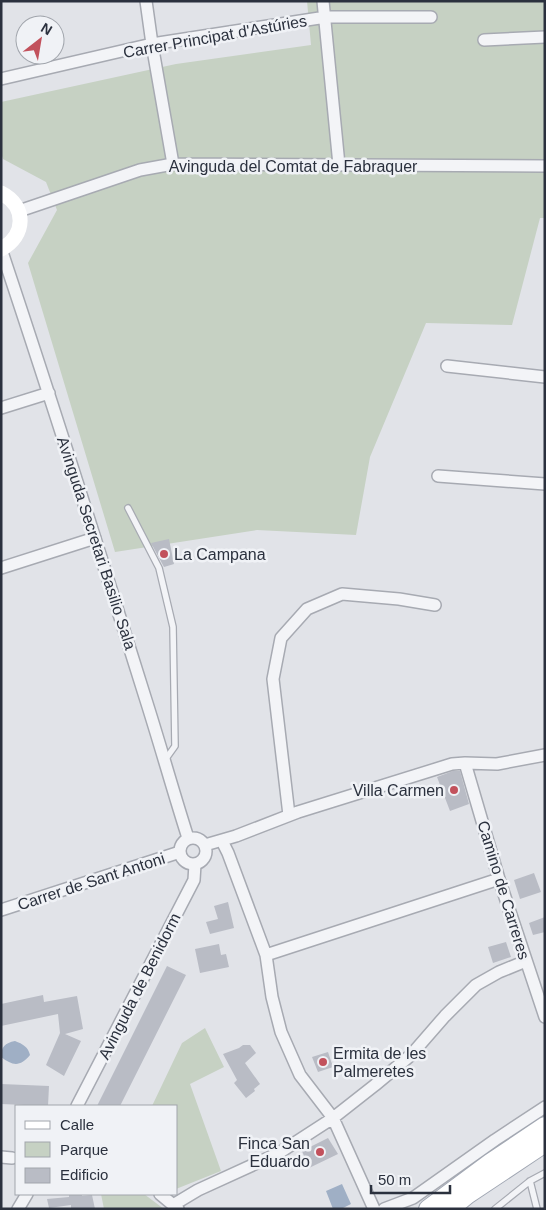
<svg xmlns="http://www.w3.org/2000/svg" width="546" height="1210" viewBox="0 0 546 1210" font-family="Arial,sans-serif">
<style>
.green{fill:#c6d1c3}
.water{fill:#9fafc5}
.building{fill:#b9bcc5}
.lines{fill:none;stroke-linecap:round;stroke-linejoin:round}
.lane-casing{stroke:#a7aab2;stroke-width:8}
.street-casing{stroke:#a7aab2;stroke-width:14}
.primary-casing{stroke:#a1a7b3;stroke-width:20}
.lane{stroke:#f3f4f7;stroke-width:5.5}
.street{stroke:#f3f4f7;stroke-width:11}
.secondary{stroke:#fff;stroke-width:15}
.primary{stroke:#fff;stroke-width:18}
.poi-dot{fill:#c2515c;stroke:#f0f2f6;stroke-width:2}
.labels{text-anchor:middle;stroke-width:5;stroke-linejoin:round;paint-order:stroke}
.street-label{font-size:16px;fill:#2b313e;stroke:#f0f2f6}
.poi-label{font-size:16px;fill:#2b313e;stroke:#f0f2f6;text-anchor:start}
</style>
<rect width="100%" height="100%" fill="#e1e3e8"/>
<path class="green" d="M307,1H545V218H540L512,325L426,323L370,457L356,535L257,530L115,552L28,263L57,210L46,182L3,159L1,153V102L176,64L311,45Z
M205,1028L224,1067L190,1084L221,1171L176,1189V1106H152L182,1043Z
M101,1194H144L164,1209H104Z"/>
<path class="water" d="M15,1041C23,1044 28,1047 30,1055C20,1067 13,1066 1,1057C1,1047 5,1043 15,1041Z
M342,1184L351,1204L341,1209H333L326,1191Z"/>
<path class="building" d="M169,539L174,564L164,567L151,543Z
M453,771H460L469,804L450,811L437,777Z
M534,873L541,892L520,899L514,880Z
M228,902L234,928L210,934L206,922L218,919L214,906Z
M545,917V932L533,935L529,923Z
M506,942L511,957L493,963L488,947Z
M219,944L221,955L226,954L229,967L200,973L195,949Z
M167,966L186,975L120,1106H97Z
M43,995L44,1002L77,996L83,1029L65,1034L81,1041L64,1076L46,1065L60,1033L58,1014L1,1026V1004Z
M243,1045H250L256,1053L245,1063L260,1084L254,1089L255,1091L246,1098L234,1083L237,1080L223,1054L239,1048Z
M328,1052L333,1067L318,1072L312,1057Z
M1,1084L49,1086L48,1106L1,1104Z
M328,1138L338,1154L309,1168L302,1151Z
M69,1194H82V1196L92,1195L95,1209H71V1205L49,1208L47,1199L69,1197Z"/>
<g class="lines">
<defs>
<path id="lane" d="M128,508L159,568L173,627L175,746L165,760
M530,1181L537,1209
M495,1209L530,1181L545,1173"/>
<path id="street" d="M146,1L152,44L173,164
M323,1L339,165
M484,40L545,37
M1,79L152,44L326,17H431
M19,211L140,170L173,164L545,166
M1,249C51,398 98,547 145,697C160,744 173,791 188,838
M447,366L545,377
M1,408L49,393
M438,476L545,484
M1,568L95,538
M465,763L499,879L545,1017
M289,815L273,679L281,638L307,609L342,594L399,599L435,605
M180 851a13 13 0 1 1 26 0a13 13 0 1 1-26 0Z
M222,841L228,853L266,955L272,997L281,1032L300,1075L333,1118L374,1209
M205,845L236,836L298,812L452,764L465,763L497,764L545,755
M1,910L180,852
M266,955L499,879
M77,1106L194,880L195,864
M1,1157L12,1158
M160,1194L178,1209
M173,1205L198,1190L279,1153L333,1118L375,1085L411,1055L445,1016L476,985L499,972L526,961
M18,1209L27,1194
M384,1209L413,1198L495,1140L545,1107"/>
<path id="primary" d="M428,1209L490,1163L545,1126
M450,1209L467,1195L545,1143"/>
</defs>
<use href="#lane" class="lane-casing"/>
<use href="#street" class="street-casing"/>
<use href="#primary" class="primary-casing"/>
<use href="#lane" class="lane"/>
<use href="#street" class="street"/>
<path class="secondary" d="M1,193C27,206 26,236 1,249"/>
<use href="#primary" class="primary"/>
</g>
<g class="poi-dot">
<circle cx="164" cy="554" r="5"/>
<circle cx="454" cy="790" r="5"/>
<circle cx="323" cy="1062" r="5"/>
<circle cx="320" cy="1152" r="5"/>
</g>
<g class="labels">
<g class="street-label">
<text transform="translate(215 36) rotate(-10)" y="6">Carrer Principat d'Astúries</text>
<text x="293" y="172">Avinguda del Comtat de Fabraquer</text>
<text transform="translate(97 543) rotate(72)" y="6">Avinguda Secretari Basilio Sala</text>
<text transform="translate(91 881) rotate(-18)" y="6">Carrer de Sant Antoni</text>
<text transform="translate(504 890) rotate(73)" y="6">Camino de Carreres</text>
<text transform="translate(139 986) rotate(-63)" y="6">Avinguda de Benidorm</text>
</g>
<g class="poi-label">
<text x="174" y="560">La Campana</text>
<text x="444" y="796" text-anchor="end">Villa Carmen</text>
<text x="333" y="1059">Ermita de les<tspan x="333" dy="18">Palmeretes</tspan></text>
<text x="310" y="1149" text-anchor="end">Finca San<tspan x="310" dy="18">Eduardo</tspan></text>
</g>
</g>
<rect width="546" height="1210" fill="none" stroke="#2b313e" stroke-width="5"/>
<rect x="15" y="1105" width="162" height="90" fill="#f0f2f6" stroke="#a1a5ac"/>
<rect x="25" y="1121" width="25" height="8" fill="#ffffff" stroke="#a1a5ac"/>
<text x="60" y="1130" font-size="15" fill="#2b313e">Calle</text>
<rect x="25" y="1142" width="25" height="15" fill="#c6d1c3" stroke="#a1a5ac"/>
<text x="60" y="1155" font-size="15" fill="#2b313e">Parque</text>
<rect x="25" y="1168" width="25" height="15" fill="#b9bcc5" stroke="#a1a5ac"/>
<text x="60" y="1180" font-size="15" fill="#2b313e">Edificio</text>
<g transform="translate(40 40) rotate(31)"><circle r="24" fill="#f0f2f6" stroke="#a1a5ac"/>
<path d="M0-4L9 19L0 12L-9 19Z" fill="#c2515c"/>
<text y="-8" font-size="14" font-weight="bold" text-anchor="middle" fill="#2b313e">N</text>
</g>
<path d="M371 1185v8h79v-8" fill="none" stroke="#2b313e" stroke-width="2.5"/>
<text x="378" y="1185" font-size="15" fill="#2b313e" stroke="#f0f2f6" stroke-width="4" paint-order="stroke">50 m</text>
</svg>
